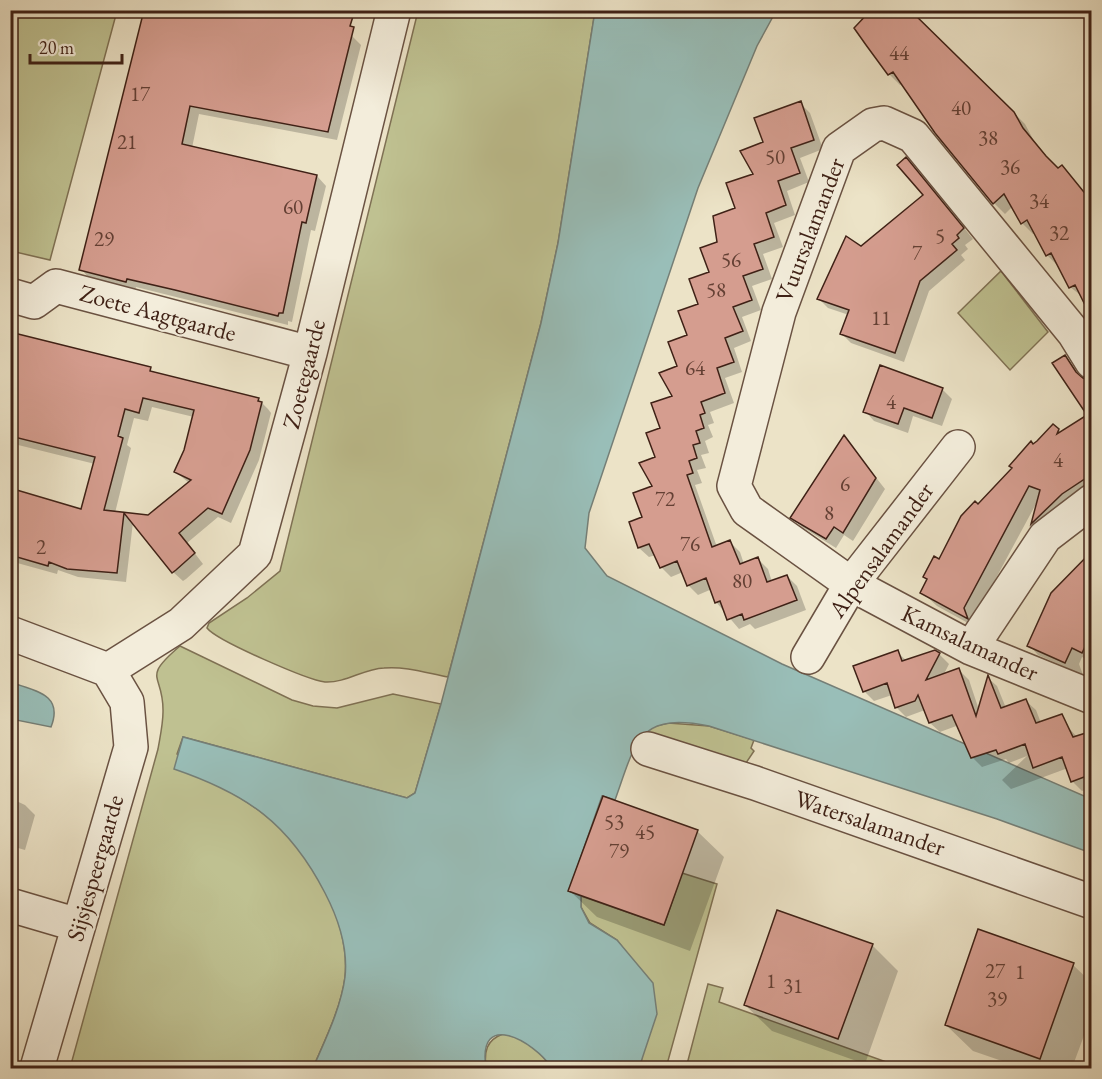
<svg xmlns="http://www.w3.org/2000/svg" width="1102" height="1079" viewBox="0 0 1102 1079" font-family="'EB Garamond',serif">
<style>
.green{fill:#bfc191;stroke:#7f7154;stroke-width:1.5}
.water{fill:#99beb8;stroke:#757f77;stroke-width:1.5}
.shadow{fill:#0003;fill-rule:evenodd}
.building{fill:#d59d8f;stroke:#3f2116;stroke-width:1.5;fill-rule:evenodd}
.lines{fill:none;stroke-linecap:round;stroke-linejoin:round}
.minor-casing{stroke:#6a5242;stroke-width:36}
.minor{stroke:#f3eddb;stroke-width:33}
.labels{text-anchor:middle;stroke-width:4.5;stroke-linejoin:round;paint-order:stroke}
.number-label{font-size:21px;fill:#644034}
.street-label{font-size:24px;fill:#3f2116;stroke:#f3eddb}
</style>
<rect width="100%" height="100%" fill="#ece3c7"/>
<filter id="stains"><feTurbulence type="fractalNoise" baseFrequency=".00333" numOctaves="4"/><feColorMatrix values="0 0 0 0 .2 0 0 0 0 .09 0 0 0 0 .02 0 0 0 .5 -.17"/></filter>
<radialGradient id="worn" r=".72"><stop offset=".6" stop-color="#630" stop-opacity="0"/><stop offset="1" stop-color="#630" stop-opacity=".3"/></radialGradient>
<path class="green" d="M11,10L117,11L50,260L11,251Z
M418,11H595L558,243L541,323L448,677C427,673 405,666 384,668C363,669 346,683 325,682C308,680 217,641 207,628L209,623L247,598L280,571Z
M1001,271L1048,332L1010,370L958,313Z
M180,646L292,700L313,706L337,708L393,694L441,704L415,793L407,798L183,737L177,754C186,762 195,771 205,779C212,784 222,787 230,791C246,801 264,813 278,826C316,859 350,926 345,977C341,1008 325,1040 313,1068H70L158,749C160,737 163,724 163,712C164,673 140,680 180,646Z
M668,723L709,726L754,740L751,748L754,751L746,763L641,737L652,727Z
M682,873L717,884L666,1068H639L642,1058L629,956L617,940L590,923L581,907V896L664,925Z
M708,984L723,988L719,1002L903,1068H686Z
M503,1034C523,1037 540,1051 552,1068H486C484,1052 486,1040 503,1034Z"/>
<path class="water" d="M595,11H776L757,46L698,188L589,513L585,548L607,576L782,664L1091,799V853L997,819L709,726C637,712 636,742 615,800L602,796L569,891L581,896V907L589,923L617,940L653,983L657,1014L639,1068H552C534,1041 477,1009 486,1068H313C325,1040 341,1008 345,977C348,949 338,918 325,893C289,823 247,794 174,769L183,737L407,798L415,793L441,704L541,323L558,243Z
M10,682C35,691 64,694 51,727L11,719Z"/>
<path class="shadow" d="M146,10L352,36L361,45L337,140L199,114L192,148L317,176L326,186L315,231L311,230L292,322L288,321V325L136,287L135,290L90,279L81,269Z
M910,10L1025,124L1034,141L1057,169L1062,167L1092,201L1083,297L1070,287L1058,266L1047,255L1035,233L1033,234L1022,223L1013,206L1005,214L994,203L903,83L900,85L889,74Z
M800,103L810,113L823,149L800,158L809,182L787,191L795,215L774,223L783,247L763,254L772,279L752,286L761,310L742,317L751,341L734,348L742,372L725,378L734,403L710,412L714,423L708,425L713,437L705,441L709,453L701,455L706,468L697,470L702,483L695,485L717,547L730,542L740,552L744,564L758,559L768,569L772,582L787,576L797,586L806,610L755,629L750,624L739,629L716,602L712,589L698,595L688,585L683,572L671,577L661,567L656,555L649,557L639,548L631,523L644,518L654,487L662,429L718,243L755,174L765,143Z
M916,169L973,239L965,245L968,249L961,255L965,260L929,291L904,362L851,343L842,334L849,315L828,308L819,299L862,248L925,195Z
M10,334L258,399L268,409L271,413L259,460L231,523L218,517L187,543L203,564L186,579L183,581L173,572L133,522L126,582L78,577L58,570L57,574L10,561V490L82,511L95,464L10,443ZM152,407L194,417L185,451L176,472L189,483L148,516L115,513L131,448L127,445L134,418L148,421Z
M1065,356L1084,380L1092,382V493L1043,534L1032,523L1037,502L974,619L977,628L937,606L925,595L928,581L925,577L978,506L1033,445L1059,430L1061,433L1089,416Z
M942,389L952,399L942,426L913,416L908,433L874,421L865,411Z
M844,437L885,489L853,541L844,535L836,548L802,527L792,517Z
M1092,553V662L1082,657L1079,664L1083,675L1038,655L1029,645Z
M897,652L907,661L939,654L949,664L943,676L959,670L969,680L979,710L988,678L997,686L1006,708L1026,701L1036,710L1041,723L1068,727L1077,737L1092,732V787L1082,791L1072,781L1068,768L1011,789L1002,780L1027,756L1009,763L1006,759L982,767L972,757L959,725L940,732L930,723L925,710L906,717L896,707L892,695L874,701L864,691Z
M10,798L25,805L35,815L25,850L18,848L13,859H10Z
M697,831L724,857L690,951L597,917L570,891Z
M872,945L898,971L865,1064L772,1031L745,1005Z
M1073,965L1092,983V1014L1072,1068H1022L973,1051L946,1025Z"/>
<path class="building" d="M144,10H355L350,26L354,27L328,132L190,106L182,144L317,175L306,223L302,222L283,313H279L278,316L175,290L127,279L126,282L79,270Z
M871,10H910L1014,112L1023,128L1046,156L1058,168L1062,165L1092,202V319L1075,285L1069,288L1051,253L1046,256L1027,220L1021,224L1004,194L993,204L935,133L893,72L888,75L866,45L854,28Z
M801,101L814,140L791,148L800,173L778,181L786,205L766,213L774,237L754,244L763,269L743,276L752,300L733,307L743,331L725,338L734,362L717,368L725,393L701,402L705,413L700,415L704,428L696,431L700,443L693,445L697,458L689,461L693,473L687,475L712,547L730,540L740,564L758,557L767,582L787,575L797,600L744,620L742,614L727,620L720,601L715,603L706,578L687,586L677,561L660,568L649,544L638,548L629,522L642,517L633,493L652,486L639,463L655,457L646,433L660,428L651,403L672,396L659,373L677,366L668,342L687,335L678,311L698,304L689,279L709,272L700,248L717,242L713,216L735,208L726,183L753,174L740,151L763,142L754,118Z
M906,157L964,228L957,235L959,238L952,244L957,250L920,281L895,353L840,334L849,310L817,299L846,236L861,246L923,195L897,165Z
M10,332L151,367L150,371L259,398L258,401L262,402L250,450L222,514L208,508L179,533L195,553L176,570L172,573L124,513L117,573L67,569L49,562L48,566L10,555V488L81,509L95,457L10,436ZM143,398L194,410L184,450L174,472L191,480L148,515L104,510L123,438L118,436L125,409L139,413Z
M1065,355L1076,372L1083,378L1092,381V474L1062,494L1031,524L1040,490L1029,486L964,608L968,619L920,593L927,579L923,577L934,556L939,559L961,516L975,501L978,504L1012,468L1009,466L1031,441L1033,444L1037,441L1053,424L1059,429L1057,434L1087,415L1052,363Z
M880,365L943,388L932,418L904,408L898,424L863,412Z
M844,435L876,478L843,533L834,527L826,539L790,518Z
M1092,551V632L1082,653L1072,648L1065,663L1027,646L1051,593Z
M898,650L902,661L935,650L940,653L926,680L959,668L976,716L988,675L1001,708L1026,699L1036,723L1062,714L1073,737L1092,731V774L1071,782L1062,757L1033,768L1025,744L998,754L996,750L971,758L952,715L929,723L918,695L915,701L895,708L887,683L863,692L853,666Z
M603,796L698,830L664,925L568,891Z
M777,910L873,944L838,1039L744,1005Z
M978,929L1074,963L1040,1059L945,1025Z"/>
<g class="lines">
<defs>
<path id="minor" d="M10,295L34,302L56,286L310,353
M1092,362L1074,333L913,136L884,123L873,125L839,149L779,312L734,486L747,510L851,584L971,648L1092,697
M10,633L108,670
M971,648L1045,537L1092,501
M808,657L851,584L958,447
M108,670L181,624L255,554L310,353L394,10
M648,749L755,783L1092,902
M10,905L78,925
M37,1068L131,747L127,702L108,670"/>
</defs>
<use href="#minor" class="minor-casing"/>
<use href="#minor" class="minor"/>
</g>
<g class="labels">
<g class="number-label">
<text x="899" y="60">44</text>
<text x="140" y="101">17</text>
<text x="961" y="115">40</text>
<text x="988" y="145">38</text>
<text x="127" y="149">21</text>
<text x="775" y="164">50</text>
<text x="1010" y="174">36</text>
<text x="1039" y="208">34</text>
<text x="293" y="214">60</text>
<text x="1059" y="240">32</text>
<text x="940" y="243">5</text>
<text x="104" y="246">29</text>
<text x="917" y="260">7</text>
<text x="731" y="267">56</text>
<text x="716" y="297">58</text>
<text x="881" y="325">11</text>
<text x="695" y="375">64</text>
<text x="891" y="409">4</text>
<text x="1058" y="467">4</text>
<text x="845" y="491">6</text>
<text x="665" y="506">72</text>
<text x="829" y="520">8</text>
<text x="690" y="551">76</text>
<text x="41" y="554">2</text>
<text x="742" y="588">80</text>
<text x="614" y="829">53</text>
<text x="645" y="839">45</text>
<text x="619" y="858">79</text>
<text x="995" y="978">27</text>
<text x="1020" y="979">1</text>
<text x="771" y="988">1</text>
<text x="793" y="993">31</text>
<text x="997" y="1006">39</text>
</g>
<g class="street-label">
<text transform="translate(810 230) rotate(-69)" y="8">Vuursalamander</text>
<text transform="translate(158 313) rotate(15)" y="8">Zoete Aagtgaarde</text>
<text transform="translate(304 374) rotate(-76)" y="8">Zoetegaarde</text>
<text transform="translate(881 550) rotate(-54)" y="8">Alpensalamander</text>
<text transform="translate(970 643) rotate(25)" y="8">Kamsalamander</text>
<text transform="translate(870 823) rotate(19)" y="8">Watersalamander</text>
<text transform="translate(95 868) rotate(-74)" y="8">Sijsjespeergaarde</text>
</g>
</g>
<rect width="1102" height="1079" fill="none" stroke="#ece3c7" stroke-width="36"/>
<rect x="12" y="12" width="1078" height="1055" fill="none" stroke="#3f2116" stroke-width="3"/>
<rect x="18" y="18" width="1066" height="1043" fill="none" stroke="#3f2116" stroke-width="1.5"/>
<path d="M30 54v9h92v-9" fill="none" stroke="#3f2116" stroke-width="3"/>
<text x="39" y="54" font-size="18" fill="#3f2116" stroke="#f3eddb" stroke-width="4.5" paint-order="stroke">20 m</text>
<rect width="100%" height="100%" filter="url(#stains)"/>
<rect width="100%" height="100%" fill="url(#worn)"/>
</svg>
